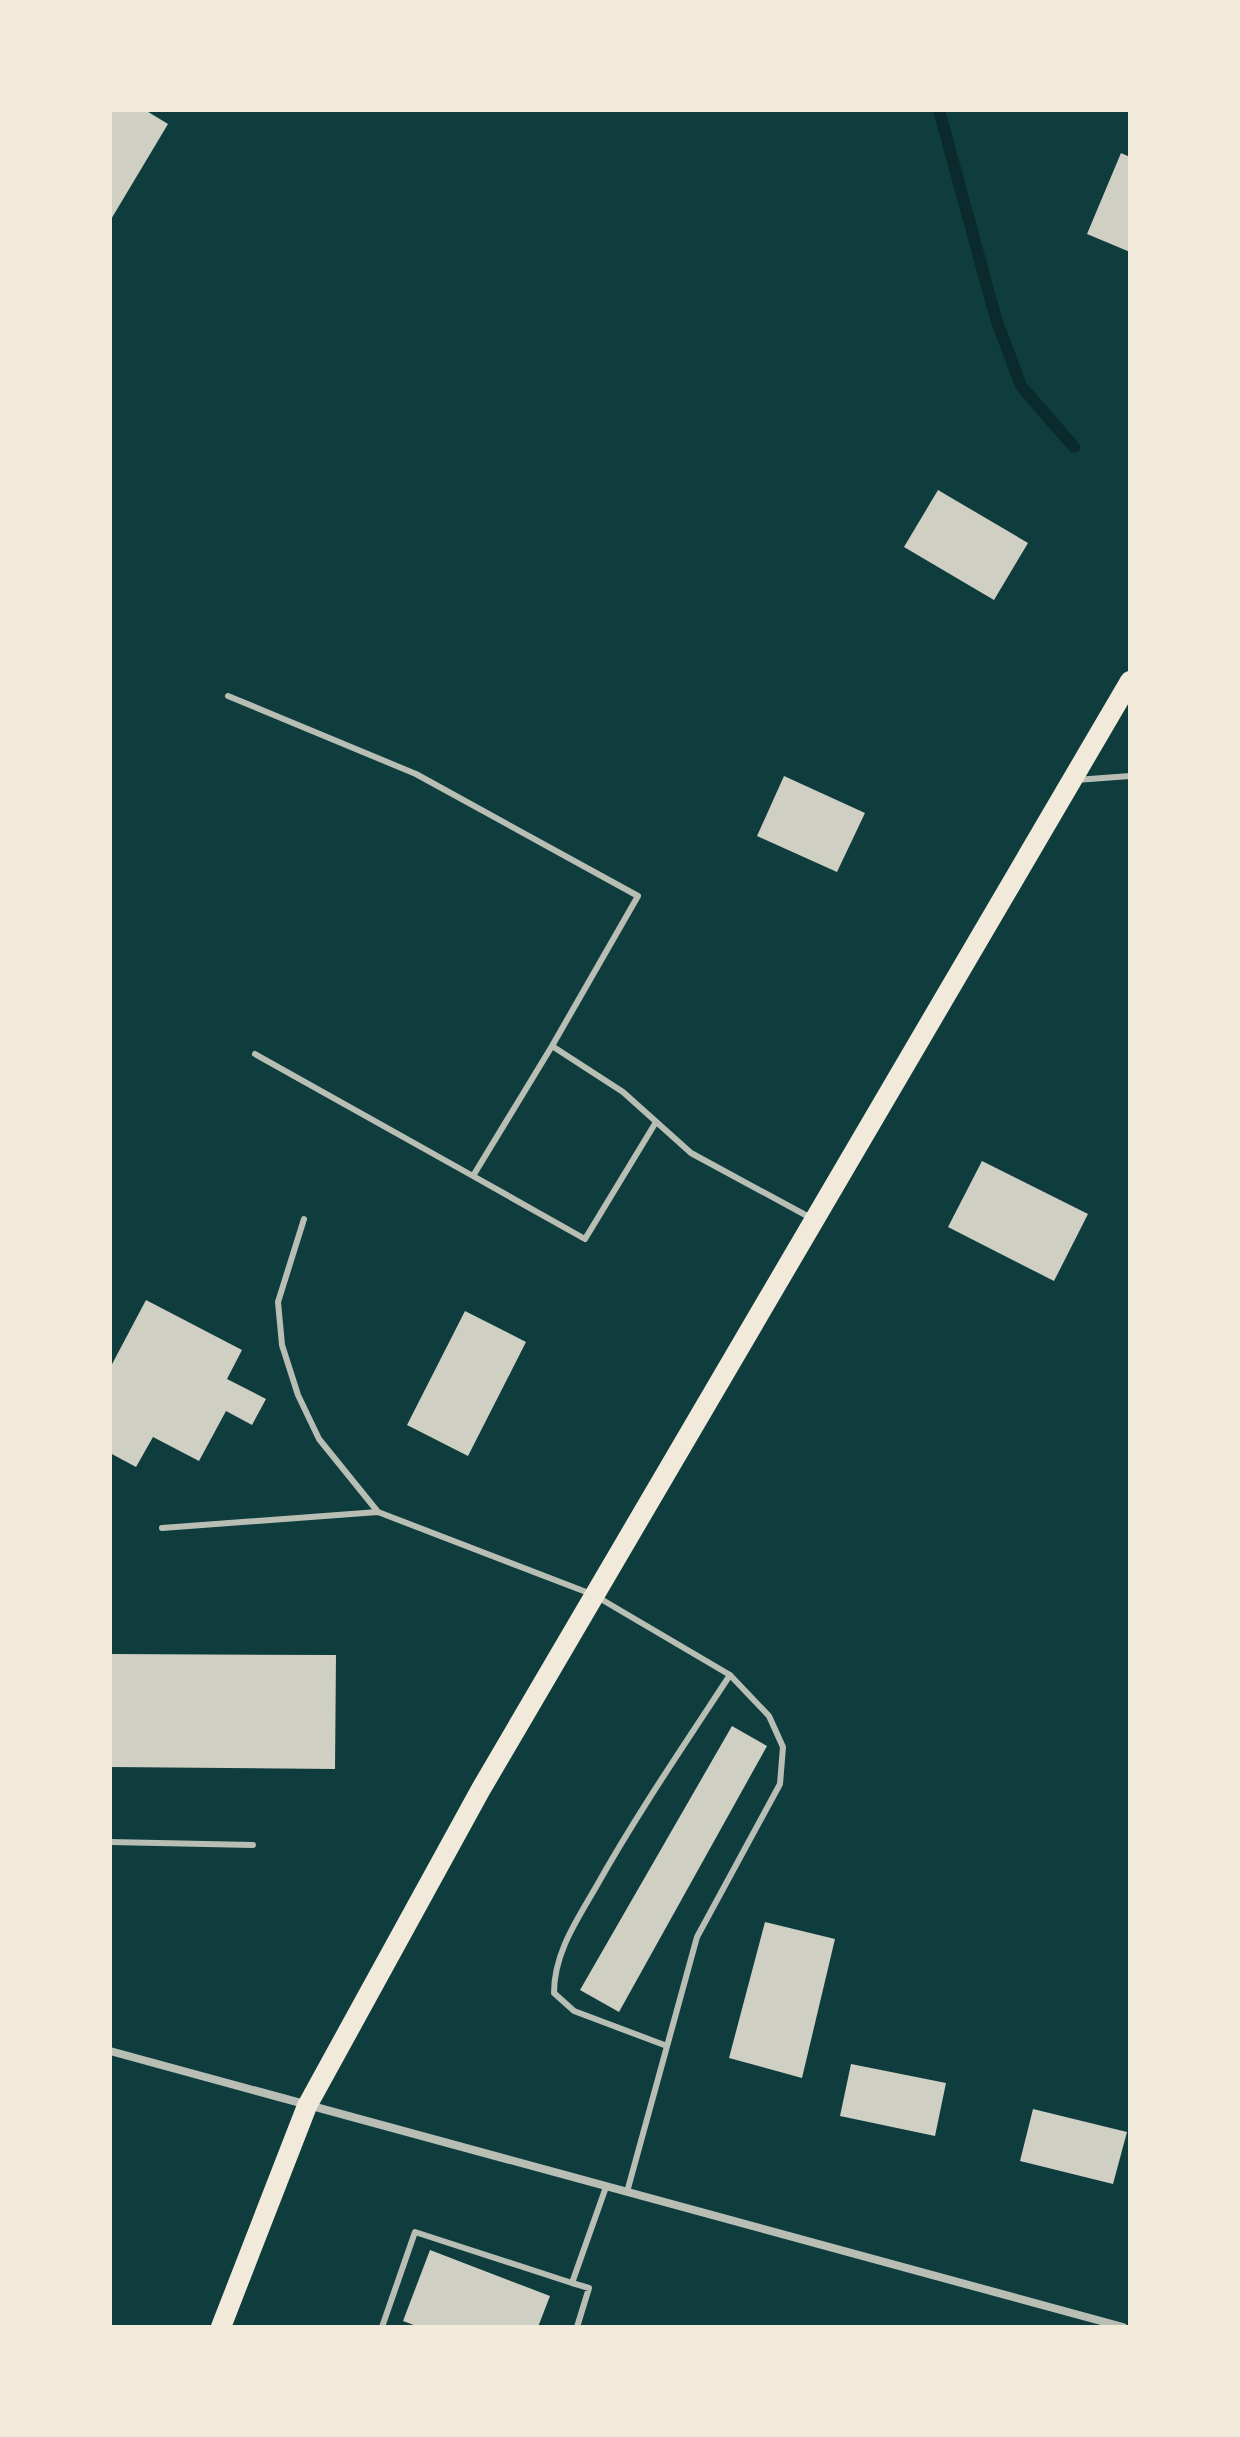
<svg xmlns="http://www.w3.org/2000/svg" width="1240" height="2437" viewBox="0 0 1240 2437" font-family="'Sofia Sans Condensed',sans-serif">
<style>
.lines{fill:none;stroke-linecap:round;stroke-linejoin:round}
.stream{stroke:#0a2a2b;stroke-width:12}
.building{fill:#cfcfc3}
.service{stroke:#b8beb3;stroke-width:6}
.minor{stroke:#b8beb3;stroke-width:8}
.primary{stroke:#f1e9da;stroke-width:20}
</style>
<rect width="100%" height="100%" fill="#0f3d3e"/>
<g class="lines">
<path class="stream" d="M939,110L996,319L1021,386L1074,447"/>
</g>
<path class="building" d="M110,110H145L168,124L110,221Z
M1121,153L1130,157V252L1087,234Z
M938,490L1028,543L994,600L904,547Z
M784,776L865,813L837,872L757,836Z
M982,1161L1088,1214L1054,1281L948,1227Z
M146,1300L242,1350L227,1379L266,1399L252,1425L226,1411L199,1461L153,1437L136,1467L110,1453V1368Z
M465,1311L526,1342L468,1456L407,1425Z
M111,1654L336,1655L335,1769L110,1767Z
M732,1726L767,1746L619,2012L580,1990Z
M765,1922L835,1939L802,2078L729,2058Z
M851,2064L946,2083L935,2136L840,2116Z
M1033,2109L1127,2132L1113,2184L1020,2161Z
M430,2250L550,2296L538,2327H419L403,2321Z"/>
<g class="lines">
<path class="service" d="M228,696L416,774L638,896L552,1046
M1076,780L1130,776
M255,1054L473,1176L552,1046L623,1092L691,1153L811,1218
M473,1176L585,1239L656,1122
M304,1219L278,1302L282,1345L298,1395L319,1439L378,1512
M162,1528L378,1512L594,1595L730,1675L769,1716L783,1747L780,1784L697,1937L627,2192
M110,1842L253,1845
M667,2046L574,2011L554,1993C554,1953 577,1920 596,1887C637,1814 684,1745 730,1675
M572,2283L589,2288L577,2327
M382,2327L415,2232L572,2283L606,2187"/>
<path class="minor" d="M110,2051L1123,2327"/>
<path class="primary" d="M221,2327L307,2106L481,1789L1130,681"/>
</g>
<rect width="1240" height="2437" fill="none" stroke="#f1e9da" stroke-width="224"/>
</svg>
